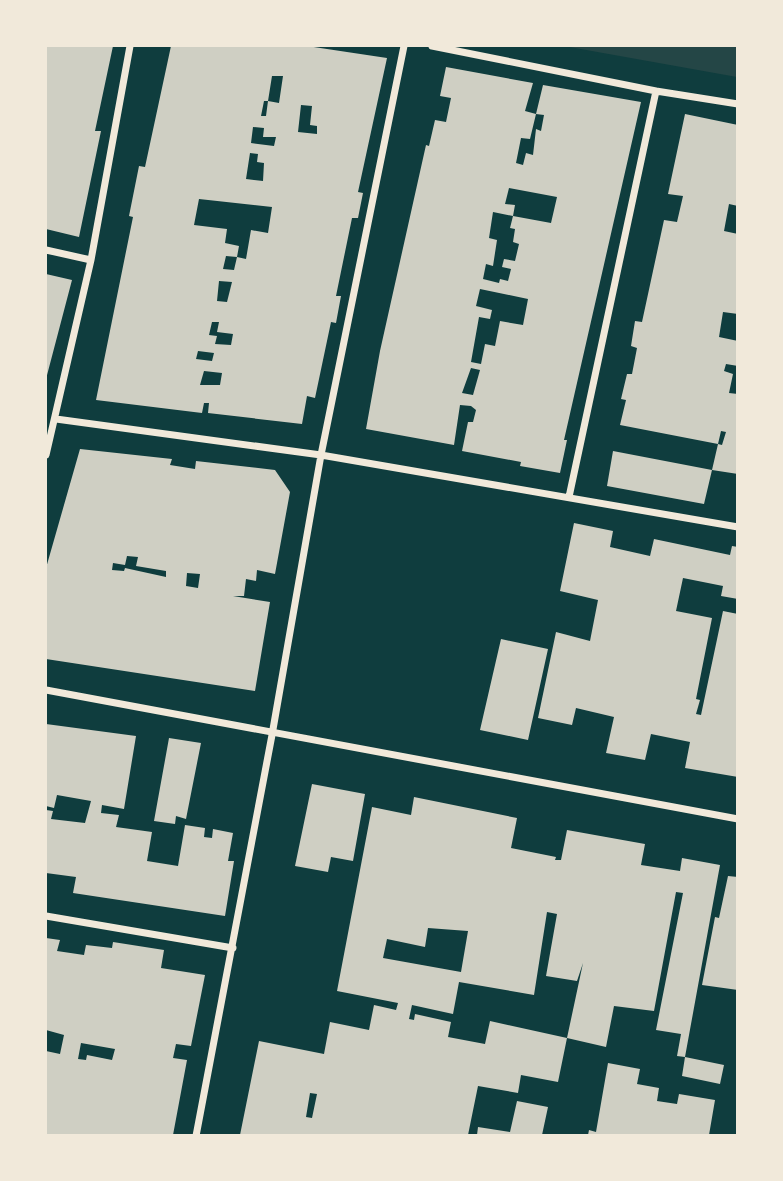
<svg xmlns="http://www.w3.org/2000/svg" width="783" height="1181" viewBox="0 0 783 1181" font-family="Bitter,serif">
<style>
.green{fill:#244646}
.building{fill:#cfcfc3;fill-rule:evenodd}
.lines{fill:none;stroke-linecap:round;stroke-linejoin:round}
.minor{stroke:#f1e9da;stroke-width:7}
</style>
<rect width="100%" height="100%" fill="#0f3d3e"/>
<path class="green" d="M564,46H737V77Z"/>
<path class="building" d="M46,46H113L95,131H101L79,237L46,229Z
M171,46H307L387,58L358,192L363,193L358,218H352L336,296H341L336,323L331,322L315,398L307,396L302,424L208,413L209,403H204L202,413L96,400L133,217L129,216L139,166L145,167ZM272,76H283L279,103L268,101L266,116H261L264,101H268ZM301,105L312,106L310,125L317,126V134L298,132ZM253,127L264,128L263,137H276L274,146L251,143ZM250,153L258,154L257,162L264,163L263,181L246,179ZM199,199L272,207L268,233L251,230L246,259L237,257L234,270L223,269L226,256L237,257L239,246L225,243L227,229L194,225ZM219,281L232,282L227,302L217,301ZM212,322H219L217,332L233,334L231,345L215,344L217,336L209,335ZM198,351L214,353L212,361L196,359ZM204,371L222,373L220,385H200Z
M446,67L533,83L525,111L536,114L530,139L521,138L516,163L523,165L526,153L533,155L536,129L541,131L544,115L536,114L543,85L641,102L564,440H567L560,473L520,466L521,462L462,451L468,422H473L476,410L471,406L460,405L454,445L366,429L380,351L426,145L429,146L435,120L446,122L451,98L440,96ZM509,188L557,197L551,223L513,216L515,205L505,204ZM493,212L513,216L510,228L515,229L513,242L519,244L515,261L504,259L502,267L511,269L508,281L500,279L499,283L483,279L486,264L493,266L497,240L489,238ZM480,289L528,299L523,325L500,321L495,346L485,344L481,364L471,362L479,317L490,319L492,310L476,306ZM471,368L480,370L473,395L462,393Z
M685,114L738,125V206L729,204L724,231L738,234V314L723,312L719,337L738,341V366L726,364L724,371L733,374L729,393L738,394V474L712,470L718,444L722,445L726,432L721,431L718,444L620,425L626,400L621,399L627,374H632L637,348L631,346L635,321L642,322L664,220L677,222L683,196L668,194Z
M46,274L72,280L46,379Z
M80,449L172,459L170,465L195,469L196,461L275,470L290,492L275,574L257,570L256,581L246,579L244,596H233L270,602L255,691L46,659V568ZM127,556L138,557L136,566L166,571V577L125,568L124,571L112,570L113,563L125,565ZM187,573L200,574L198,588L186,586Z
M613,451L712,470L704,504L607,486Z
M574,523L613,531L610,547L650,556L654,539L730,555L732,546L738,547V599L721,596L723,586L683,578L676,611L712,618L696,699L700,700L696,714L701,715L723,611L738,614V777L685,768L690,742L651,734L645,760L606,753L614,717L576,708L572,725L538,718L556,632L590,641L598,600L560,591Z
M501,639L548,649L528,740L480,730Z
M46,724L136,736L124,809L102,805L101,813L119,815L116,827L152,832L147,861L178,866L185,825L205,828L204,837L212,838L213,829L233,833L228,861H234L225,916L73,893L76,877L46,873V810L53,811L51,819L85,823L91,801L57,795L54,808L46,806Z
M169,738L201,743L186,819L176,816L175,824L154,821Z
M312,784L365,794L353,861L331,857L328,872L295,866Z
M414,797L517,818L511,848L556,857L555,860H561L567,830L645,844L641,865L680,871L682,858L720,865L685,1057L677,1056L681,1034L656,1030L683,893L676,892L654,1011L614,1006L606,1047L567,1038L583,963L577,981L546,976L557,914L547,912L534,995L459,982L453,1014L412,1005L409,1019L414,1020L415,1014L451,1022L448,1037L485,1044L490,1021L567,1038L558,1082L521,1075L518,1093L478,1086L468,1135H240L259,1041L324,1054L330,1022L369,1030L374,1005L396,1010L398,1003L337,991L372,807L411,815ZM428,928L468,931L461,972L383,958L387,939L425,947ZM310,1093L317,1094L312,1118L306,1117Z
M728,876L738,877V990L702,985L715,917L719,918Z
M46,938L60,940L57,951L84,955L86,945L112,948L113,942L164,950L161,968L205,975L191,1046L176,1044L173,1058L187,1060L173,1135H46V1051L60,1054L64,1035L46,1030ZM81,1043L115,1049L112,1060L87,1055L86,1060L78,1059Z
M685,1057L724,1065L720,1084L682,1076Z
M608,1063L640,1069L637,1084L659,1088L657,1101L677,1104L679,1094L715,1100L709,1135H588L589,1130L596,1132Z
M517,1101L548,1107L542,1135H477L478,1127L510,1132Z"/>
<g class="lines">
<path class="minor" d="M432,46L656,91L738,104
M46,250L91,260
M56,419L321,455L738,527
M46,455L91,260L130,46
M569,497L656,91
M46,690L738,819
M46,916L233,948
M196,1136L272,735L321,455L404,46"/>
</g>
<rect width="783" height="1181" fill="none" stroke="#f1e9da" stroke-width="94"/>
</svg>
